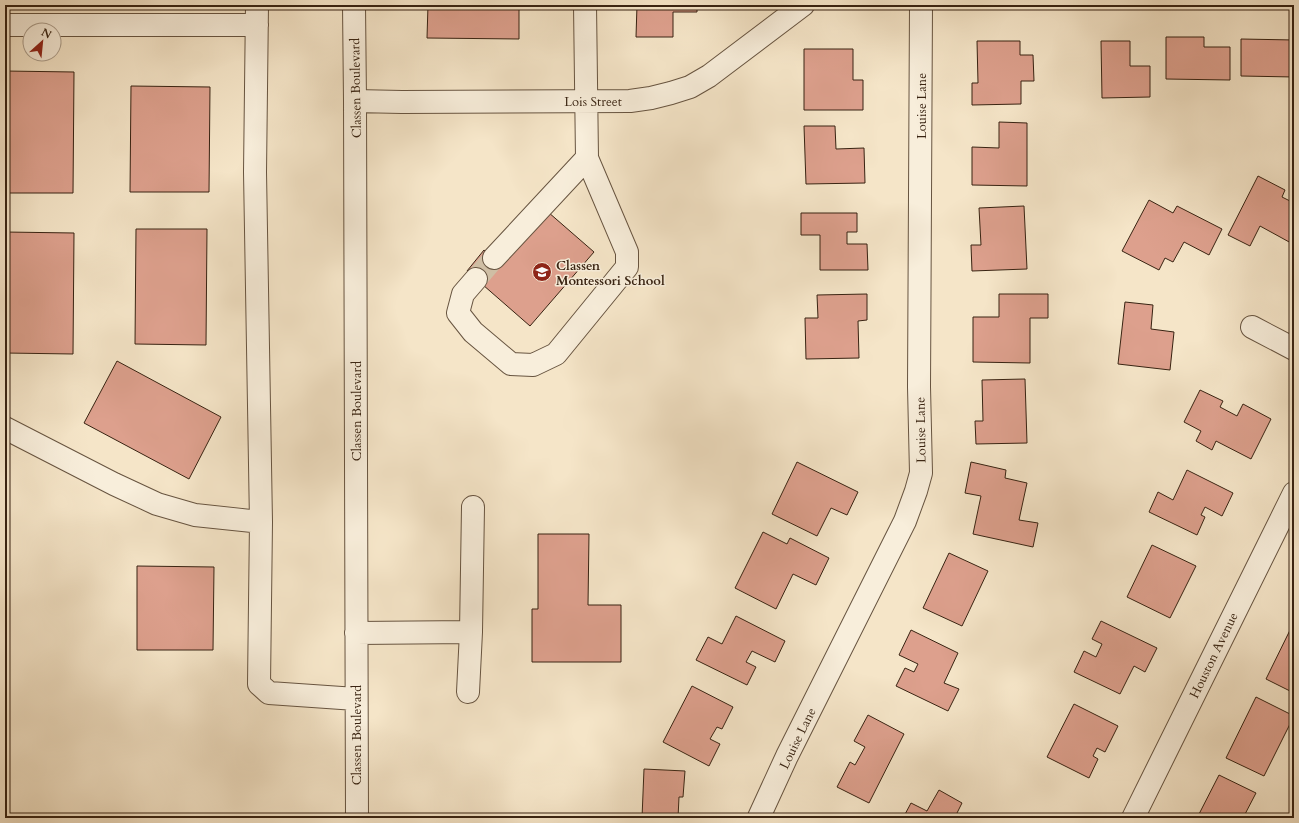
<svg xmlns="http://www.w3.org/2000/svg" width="1299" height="823" viewBox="0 0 1299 823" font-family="Cardo,serif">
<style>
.building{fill:#dda08d;stroke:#382312}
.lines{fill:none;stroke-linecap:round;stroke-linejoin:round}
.minor-tunnel{stroke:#cfbea4;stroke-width:22;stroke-dasharray:22 11;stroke-linecap:butt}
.minor-casing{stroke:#675440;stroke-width:24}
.minor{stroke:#f8eedb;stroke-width:22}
.labels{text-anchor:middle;stroke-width:3;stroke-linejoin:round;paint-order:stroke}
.street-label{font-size:13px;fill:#382312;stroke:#f8eedb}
.poi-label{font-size:13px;font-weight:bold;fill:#382312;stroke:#f8eedb;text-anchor:start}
</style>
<rect width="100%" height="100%" fill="#f5e5c8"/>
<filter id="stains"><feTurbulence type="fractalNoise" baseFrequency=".005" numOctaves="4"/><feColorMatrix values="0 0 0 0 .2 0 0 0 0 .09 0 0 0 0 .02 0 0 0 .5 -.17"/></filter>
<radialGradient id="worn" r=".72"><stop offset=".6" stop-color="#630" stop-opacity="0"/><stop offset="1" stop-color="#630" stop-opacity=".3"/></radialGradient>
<path class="building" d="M428,5H519V39L427,38Z
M637,5H697V12H673V37H636Z
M1166,37H1204V47H1230V80L1166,79Z
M1241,39L1294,40V77L1241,76Z
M977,41H1020V55H1033L1034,81H1021V104L972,105V83H978Z
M1101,41H1130V66H1150V97L1102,98Z
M804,49H853V80H863V110H804Z
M5,71L74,72L73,193H5Z
M131,86L210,87L209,192H130Z
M999,122L1027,123V186L972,185V147L999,148Z
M804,126H835L836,149L864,148L865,183L806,184Z
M1258,176L1285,190L1282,197L1294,203V237L1291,243L1260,226L1250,246L1228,235Z
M1149,200L1173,213L1177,206L1222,229L1209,255L1184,242L1173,262L1165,258L1159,270L1122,251Z
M1024,206L1027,269L972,271L971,245H981L979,208Z
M548,212L594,252L530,326L467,271L484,250L502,265Z
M801,213H857V232H847V244H867L868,270H820V235H801Z
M136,229H207L206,345L135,344Z
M5,232L74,233L73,354L5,353Z
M867,294V320L858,321L859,358L806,359L805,318H818L817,295Z
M999,294H1048V318H1030V363L973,362V317H999Z
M1125,302L1153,305L1151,329L1174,332L1170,370L1118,364Z
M117,361L221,417L189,479L84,423Z
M1025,379L1027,443L976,444L975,421H983L982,380Z
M1200,390L1223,401L1220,407L1237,416L1243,404L1271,419L1251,459L1216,441L1212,450L1196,441L1201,431L1184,422Z
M797,462L858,492L847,515L831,508L817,536L772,514Z
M971,462L1006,470L1005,478L1027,483L1019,520L1038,523L1033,547L973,534L981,496L965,493Z
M1187,470L1233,493L1222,516L1205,507L1201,515L1205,517L1197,535L1149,512L1158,492L1173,500Z
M763,532L787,544L790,538L829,558L816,585L793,574L776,609L735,588Z
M538,534H589L588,605H621V662H532V609H538Z
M1152,545L1196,566L1170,618L1127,597Z
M949,553L988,571L962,626L923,608Z
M137,566L214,567L213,650H137Z
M736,616L785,641L775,662L752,651L746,662L756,667L747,685L696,660L708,637L722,644Z
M1101,621L1157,648L1145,672L1134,666L1120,694L1074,672L1084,651L1096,657L1102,644L1092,639Z
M1294,622V693L1266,679Z
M911,630L958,653L944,683L959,689L948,711L896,686L905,668L914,672L918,664L899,655Z
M692,686L733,707L722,729L717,727L710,739L720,744L709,766L663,742Z
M1256,697L1294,716L1264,776L1226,758Z
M1074,704L1118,726L1105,752L1097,748L1093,756L1098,759L1089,778L1047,757Z
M868,715L904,734L869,803L837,787L850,762L855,765L865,747L854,741Z
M644,769L685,771L683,797H679L678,818H642Z
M1219,775L1256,793L1243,818H1197Z
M939,790L962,803L956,815L961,818H903L911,803L927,811Z"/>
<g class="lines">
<path class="minor-tunnel" d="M476,279L494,258"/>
<defs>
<path id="minor" d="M257,5L255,172L261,522
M354,5L355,101L357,818
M5,25H257
M355,101L402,102L630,101L651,98L671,93L690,87L709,76L803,5
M494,258L587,158L585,5
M476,279L463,294L458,313L473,332L511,364L533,365L556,354L627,267V252L587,158
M1252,327L1294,349
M5,428L114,484L157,504L195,515L261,522L259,684L269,693L356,699
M356,633L471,632L473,507
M468,692L471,632
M761,818L759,817L787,756L905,521L916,491L921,473L919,387L921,5
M1133,818L1294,493"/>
</defs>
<use href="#minor" class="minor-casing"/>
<use href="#minor" class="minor"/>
</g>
<defs>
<symbol id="school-disc" viewBox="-11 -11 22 22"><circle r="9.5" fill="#8f2418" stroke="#f8eedb"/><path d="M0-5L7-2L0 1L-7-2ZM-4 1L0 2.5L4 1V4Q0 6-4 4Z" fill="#fff"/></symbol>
</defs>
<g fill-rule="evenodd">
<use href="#school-disc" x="531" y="261" width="22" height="22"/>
</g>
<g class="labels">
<g class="street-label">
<text transform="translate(355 88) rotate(-91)" y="5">Classen Boulevard</text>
<text x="593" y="106">Lois Street</text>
<text transform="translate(921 106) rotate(-90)" y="5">Louise Lane</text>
<text transform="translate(356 411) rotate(-90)" y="5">Classen Boulevard</text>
<text transform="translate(920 430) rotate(-91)" y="5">Louise Lane</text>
<text transform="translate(1213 655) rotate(-64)" y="5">Houston Avenue</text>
<text transform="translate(356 735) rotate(-90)" y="5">Classen Boulevard</text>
<text transform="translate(797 738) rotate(-64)" y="5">Louise Lane</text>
</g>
<g class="poi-label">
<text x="556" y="270">Classen<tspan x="556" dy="15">Montessori School</tspan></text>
</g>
</g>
<rect width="1299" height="823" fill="none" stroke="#f5e5c8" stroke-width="20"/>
<rect x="6" y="6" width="1287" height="811" fill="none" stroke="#382312" stroke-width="2"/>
<rect x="10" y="10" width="1279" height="803" fill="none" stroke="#382312"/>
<g transform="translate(42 42) rotate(27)"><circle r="19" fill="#f8eedb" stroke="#ab9d8b"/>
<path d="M0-3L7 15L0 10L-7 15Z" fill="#8f2418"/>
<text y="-6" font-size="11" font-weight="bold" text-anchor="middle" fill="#382312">N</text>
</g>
<rect width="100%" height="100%" filter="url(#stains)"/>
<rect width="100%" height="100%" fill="url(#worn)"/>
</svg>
